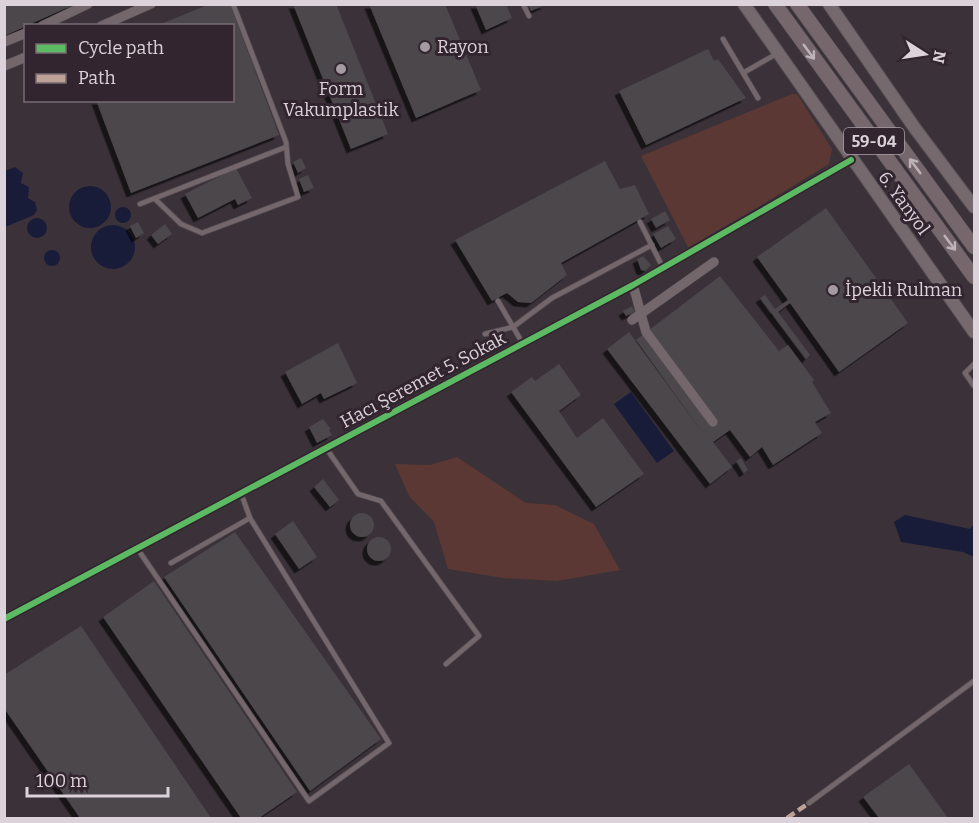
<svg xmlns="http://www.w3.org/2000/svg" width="979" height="823" viewBox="0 0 979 823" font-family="Bitter,serif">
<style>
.green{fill:#5b3833}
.water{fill:#181c39}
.building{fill:#4c464c;filter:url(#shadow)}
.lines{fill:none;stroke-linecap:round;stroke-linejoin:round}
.lane-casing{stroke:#565054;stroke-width:6}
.street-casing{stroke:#565054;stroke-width:10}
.secondary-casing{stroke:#565054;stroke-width:14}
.primary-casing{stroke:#565054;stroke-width:15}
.lane{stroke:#74676b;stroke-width:4.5}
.street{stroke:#74676b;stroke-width:9}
.secondary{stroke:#76696e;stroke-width:12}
.primary{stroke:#76676c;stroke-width:14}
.quiet{stroke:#bda197;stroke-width:4.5;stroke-dasharray:9 4.5;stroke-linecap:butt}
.cycleway-casing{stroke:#322530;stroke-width:10}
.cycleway{stroke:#5cba63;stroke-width:6}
.oneway{stroke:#bdb3b9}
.poi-dot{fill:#a39ba1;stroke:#322530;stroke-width:2}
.labels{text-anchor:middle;stroke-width:6;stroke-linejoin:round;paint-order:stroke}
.shield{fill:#322530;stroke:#a99fa7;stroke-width:1.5}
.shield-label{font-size:16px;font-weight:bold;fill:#dcd3da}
.poi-label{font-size:18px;fill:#dcd3da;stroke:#322530;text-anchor:start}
.street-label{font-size:18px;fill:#dcd3da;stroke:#322530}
</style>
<defs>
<filter id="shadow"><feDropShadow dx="-4.5" dy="4.5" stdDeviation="0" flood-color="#0009"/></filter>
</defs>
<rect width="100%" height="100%" fill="#3a3238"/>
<path class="green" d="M792,94H797L832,149L829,164L689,249L641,156Z
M457,457L526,503L555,505L594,524L620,570L557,581L503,578L448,569L434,522L409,496L395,464L430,465Z"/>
<path class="water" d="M15,167L23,173L21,183L29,187L28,198L35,202L37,210L34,215L5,227V171Z
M69 207a21 21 0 1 1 42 0a21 21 0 1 1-42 0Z
M115 215a8 8 0 1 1 16 0a8 8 0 1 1-16 0Z
M27 228a10 10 0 1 1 20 0a10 10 0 1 1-20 0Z
M91 247a22 22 0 1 1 44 0a22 22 0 1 1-44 0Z
M44 258a8 8 0 1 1 16 0a8 8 0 1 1-16 0Z
M631,392L674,451L657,463L614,404Z
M905,515L970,529L974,524V557L963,552L901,542L894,522Z"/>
<path class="building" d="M4,4H75L4,36Z
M210,4H230L279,135L131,193L96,100H232V26H156Z
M293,4H336L388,134L351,149Z
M369,4H445L481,90L416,118Z
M475,4H506L512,18L486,30Z
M528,4H547L531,11Z
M708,49L714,61L718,59L746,98L646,145L619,91Z
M301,158L306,168L298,173L293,162Z
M605,161L620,189L635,185L649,214L561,263L567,275L531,303L518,302L507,293L492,301L455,240Z
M236,168L252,198L238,205L235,199L198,218L185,194Z
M308,175L314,188L304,192L299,179Z
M826,208L908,323L839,372L790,303L778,312L810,355L806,359L760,298L765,295L775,309L788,300L757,257Z
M665,211L670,220L656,228L651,219Z
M138,222L144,233L136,238L130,226Z
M165,224L172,234L158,244L151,235Z
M668,226L676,239L661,248L653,234Z
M643,256L651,265L645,271L641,270L637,259Z
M720,276L779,351L788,345L814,380L812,382L831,413L815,422L822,433L773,465L762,447L750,457L730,430L713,442L732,467L710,484L607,349L629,332L705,436L636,340Z
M632,306L635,312L626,316L623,311Z
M338,343L357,383L324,399L321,393L302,404L285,372Z
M559,364L581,395L559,411L577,438L603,418L644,474L596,507L511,392L532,377L535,381Z
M323,419L331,429L329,430L332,435L317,443L309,427Z
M741,458L748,470L744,473L736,461Z
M323,479L339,500L330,507L314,487Z
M350 525a12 12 0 1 1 24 0a12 12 0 1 1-24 0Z
M293,521L317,557L299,569L275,534Z
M235,532L381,739L310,791L164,577Z
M367 549a12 12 0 1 1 24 0a12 12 0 1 1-24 0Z
M154,581L297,792L259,818H241L103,617Z
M81,626L211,818H80L4,708V675Z
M909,764L948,818H879L863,797Z"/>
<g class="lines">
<defs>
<path id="lane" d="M523,4L529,16
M723,39L758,98
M743,73L778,53
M155,199L181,224L202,233L298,197L288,164L286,142L233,4
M140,204L286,147
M640,222L663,268
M498,301L523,344
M485,334L513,327L552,298L652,245
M974,364L965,373L974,386
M326,448L358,494L381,501L479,636L446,664
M137,548L309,801L389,743L250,518L241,493
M171,563L250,518
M809,803L974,681"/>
<path id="street" d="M42,26L88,4
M101,26L151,4
M4,42L26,33
M4,66L26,57
M633,285L646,332L713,422
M632,320L714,262
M4,619L633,285L851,160"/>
<path id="secondary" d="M744,4L974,332
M829,4L914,127L974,207"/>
<path id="primary" d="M775,4L974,277
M797,4L974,247"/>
</defs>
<use href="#lane" class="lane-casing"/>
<use href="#street" class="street-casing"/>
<use href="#secondary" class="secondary-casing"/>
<use href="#primary" class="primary-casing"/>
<use href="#lane" class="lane"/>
<use href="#street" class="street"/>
<use href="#secondary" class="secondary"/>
<use href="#primary" class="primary"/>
<path class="quiet" d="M787,818L809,803"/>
<defs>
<path id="cycleway" d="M4,619L633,285L851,160"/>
</defs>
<use href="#cycleway" class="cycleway-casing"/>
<use href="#cycleway" class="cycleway"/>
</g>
<defs><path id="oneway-shaft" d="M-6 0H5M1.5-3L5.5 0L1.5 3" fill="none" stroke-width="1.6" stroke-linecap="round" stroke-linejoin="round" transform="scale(1.5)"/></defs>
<g class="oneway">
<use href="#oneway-shaft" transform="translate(809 52) rotate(54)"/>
<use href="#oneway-shaft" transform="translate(915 166) rotate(-127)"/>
<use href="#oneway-shaft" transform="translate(950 243) rotate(53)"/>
</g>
<g class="poi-dot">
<circle cx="425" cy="47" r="6"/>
<circle cx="341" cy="69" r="6"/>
<circle cx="833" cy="290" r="6"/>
</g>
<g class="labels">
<rect class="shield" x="844" y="128" width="60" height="26" rx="4.5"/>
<g class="shield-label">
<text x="874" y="147">59-04</text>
</g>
<g class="poi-label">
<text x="437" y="53">Rayon</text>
<text x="341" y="95" text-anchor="middle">Form<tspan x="341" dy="21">Vakumplastik</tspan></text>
<text x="845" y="296">İpekli Rulman</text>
</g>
<g class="street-label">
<text transform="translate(904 203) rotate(54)" y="6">6. Yanyol</text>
<text transform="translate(423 380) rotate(-28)" y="6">Hacı Şeremet 5. Sokak</text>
</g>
</g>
<rect width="979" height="823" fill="none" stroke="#dcd3da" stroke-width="12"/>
<rect x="24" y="24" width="210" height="78" fill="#322530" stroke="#766b74" stroke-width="1.5"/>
<rect x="36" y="44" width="30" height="9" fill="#5cba63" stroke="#766b74" stroke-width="1.5"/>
<text x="78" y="54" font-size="18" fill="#dcd3da">Cycle path</text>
<rect x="36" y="74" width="30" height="9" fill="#bda197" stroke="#766b74" stroke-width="1.5"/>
<text x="78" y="84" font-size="18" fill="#dcd3da">Path</text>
<g transform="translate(925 54) rotate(102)" stroke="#322530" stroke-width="4.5" paint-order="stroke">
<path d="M0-4.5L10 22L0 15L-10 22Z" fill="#dcd3da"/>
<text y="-9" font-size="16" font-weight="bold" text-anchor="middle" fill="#dcd3da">N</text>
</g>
<path d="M27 787v9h141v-9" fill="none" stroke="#dcd3da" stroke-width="3"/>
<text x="36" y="787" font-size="18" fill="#dcd3da" stroke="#322530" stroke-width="4.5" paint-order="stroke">100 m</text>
</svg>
